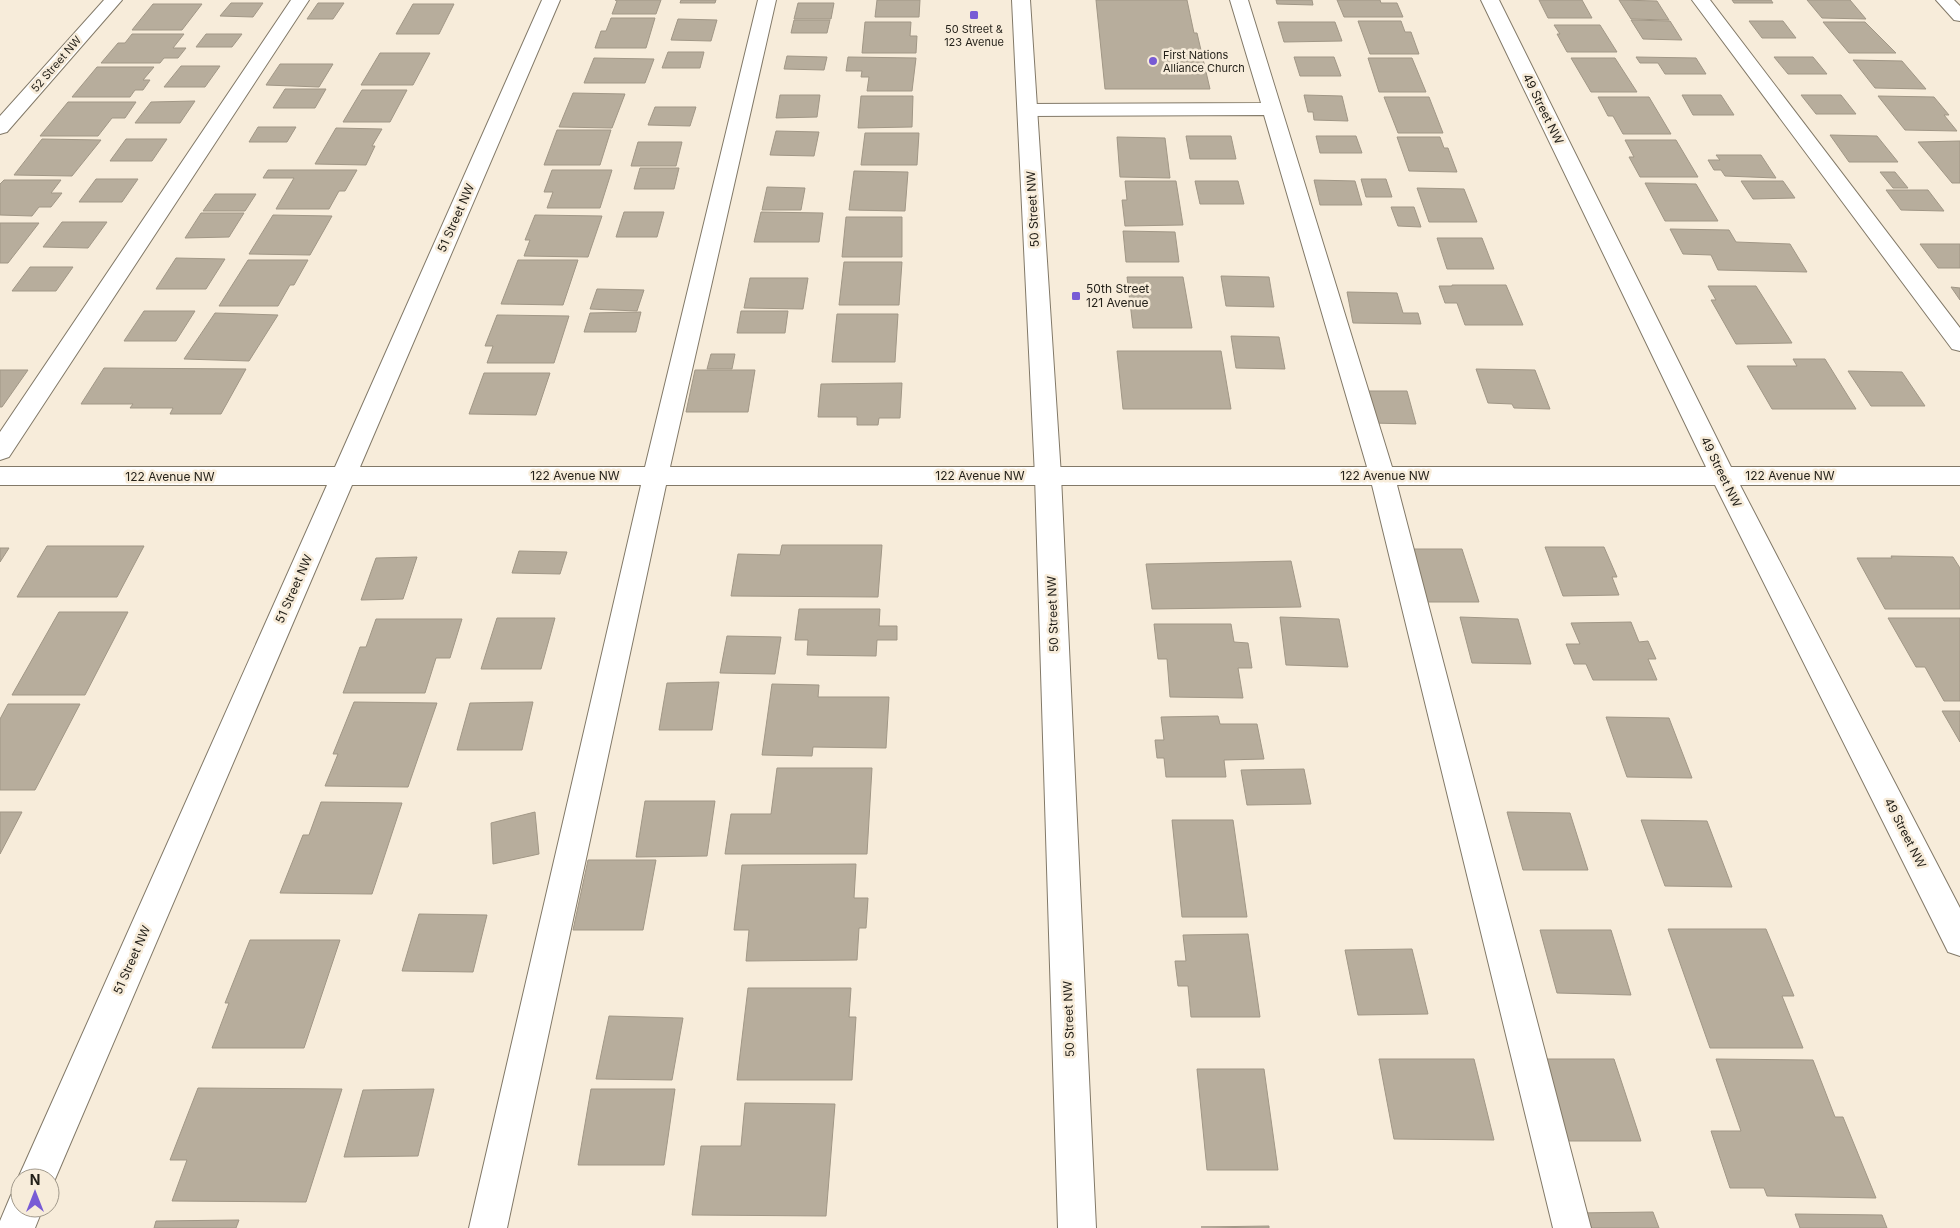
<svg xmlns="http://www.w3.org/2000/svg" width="1960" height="1228" viewBox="0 0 1960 1228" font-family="Inter,sans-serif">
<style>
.building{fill:#b7ad9c;stroke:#a19786}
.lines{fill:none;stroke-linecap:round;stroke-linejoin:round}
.minor-casing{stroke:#827968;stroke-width:2}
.major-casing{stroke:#827968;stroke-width:2}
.minor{fill:#fff;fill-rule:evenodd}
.major{fill:#fff;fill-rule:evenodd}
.poi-dot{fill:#785bd5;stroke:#f7ecda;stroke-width:2}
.labels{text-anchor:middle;stroke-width:5;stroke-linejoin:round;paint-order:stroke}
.far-poi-label{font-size:11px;fill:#221f18;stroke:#f7ecda}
.far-street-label{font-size:11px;fill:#221f18;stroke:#f7ecda}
.street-label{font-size:12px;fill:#221f18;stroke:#f7ecda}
.poi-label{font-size:12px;fill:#221f18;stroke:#f7ecda;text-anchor:start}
</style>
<rect width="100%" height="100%" fill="#f7ecda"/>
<path class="building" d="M615,0H661L656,14H612L617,1Z
M681,0H716L715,3H680Z
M877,0H920L919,17H875Z
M1096,0H1187L1194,33H1197L1210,89H1105Z
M1276,0H1312L1313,5L1277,4Z
M1337,0H1380L1381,3H1397L1403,17H1344Z
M1539,0H1582L1592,18H1548Z
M1619,0L1657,1L1669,20L1631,19Z
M1732,0H1771L1773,3H1734Z
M1807,0H1850L1866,19L1822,18Z
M231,3H263L253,17L220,16Z
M318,3H344L333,19H307Z
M798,3H834L831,19H794Z
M153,4H202L182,30H132Z
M413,4H454L439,34H396Z
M611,18H655L646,48H595L601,31H606Z
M678,19L717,20L711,41L671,40Z
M794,20H830L827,33H791Z
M1631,20L1670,21L1682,40L1643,39Z
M1358,21H1401L1405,32H1411L1419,54H1370Z
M1749,21H1783L1796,38H1762Z
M865,22H911L910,36H917L916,53H862Z
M1278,22H1335L1342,41L1284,42Z
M1823,22H1865L1896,53H1849Z
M1554,25H1600L1617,52H1567L1557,34H1560Z
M132,34H184L173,48H186L178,58H164L160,63H101L118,43H125Z
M206,34H242L232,47H196Z
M668,52H704L700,68H662Z
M380,53H430L413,85H361Z
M787,56L827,57L824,70L784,69Z
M848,57L916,58L912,91H867L869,77H861L862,71H846Z
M1294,57H1334L1341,76H1300Z
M1636,57L1696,58L1706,74H1665L1658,63H1640Z
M1774,57H1813L1827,74H1788Z
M594,58L654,59L645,83H584Z
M1368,58H1412L1426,92H1379Z
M1571,58H1615L1637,92H1591Z
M1853,60L1902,61L1926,89L1875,88Z
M280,64H333L319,87L266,85Z
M181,66H220L205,87H164Z
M97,67H154L143,80H150L143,90H135L130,97H72Z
M285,89H326L315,108H273Z
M362,90H407L390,122H343Z
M573,93L625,94L612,128L559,127Z
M780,95H820L817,117L776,118Z
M1304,95L1342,96L1348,121L1314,120L1313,112H1308Z
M1682,95H1721L1734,115H1693Z
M1801,95H1841L1856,114H1816Z
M861,96H913L912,127L858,128Z
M1878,96L1934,97L1949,115H1944L1957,131L1905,130Z
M1384,97H1429L1443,133H1398Z
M1598,97H1649L1671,134H1623L1613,116H1608Z
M195,101L180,123H135L151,102Z
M68,102H136L125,118H112L98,136H40Z
M655,107H696L690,126L648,125Z
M258,127H296L287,142H249Z
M336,128L382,129L372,146H375L366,165L315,164Z
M557,130H611L600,165H544Z
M776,131L819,132L814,156L770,155Z
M865,133H919L917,165H861Z
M1830,135L1877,136L1898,162H1849Z
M1186,136H1231L1236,159H1190Z
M1316,136H1356L1362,153H1320Z
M1117,137L1165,138L1170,178L1120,177Z
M1397,137H1440L1444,148H1448L1457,172L1409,171Z
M42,139L101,140L72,176L14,175Z
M126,139H167L152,161H110Z
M1625,140H1676L1698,177H1640L1629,157H1634Z
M1960,141V183H1952L1918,142Z
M638,142H682L676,166H631Z
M1716,155H1761L1776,178L1725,176L1721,170H1714L1708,160H1720Z
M640,168H679L674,189H634Z
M268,170H357L345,191H339L329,209H276L294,178H263Z
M552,170H612L600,208H547L553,192H544Z
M854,171L908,172L905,211L849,210Z
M1880,172H1895L1908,188H1893Z
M96,179H138L122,202H79Z
M1361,179H1386L1392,197H1366Z
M4,180H61L51,193H62L51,207H39L32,216L0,215V184Z
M1314,180L1355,181L1362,205H1320Z
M1125,181H1176L1183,225L1125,226L1122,200H1127Z
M1195,181H1238L1244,204H1200Z
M1741,181H1783L1795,198L1753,199Z
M1645,183L1696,184L1718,221H1665Z
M767,187L805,188L801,210H762Z
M1417,188L1464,189L1477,222H1429Z
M1886,190H1928L1944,211L1901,210Z
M215,194H256L245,211H203Z
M1391,207H1414L1421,227L1398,226Z
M624,212H664L657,237H616Z
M761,212L823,213L819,242H754Z
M201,213H244L229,237L185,238Z
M273,215L332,216L310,255L249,254Z
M535,215L602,216L588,257L524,256L530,240H525Z
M846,217H902V257H842Z
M62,222H107L88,248L43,247Z
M0,223H39L8,263H0Z
M1670,229L1729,230L1736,242L1790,244L1807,272L1718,270L1711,255L1683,254Z
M1123,231L1175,232L1179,262H1126Z
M1437,238H1482L1494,269H1447Z
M1920,244H1960V268H1938Z
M176,258L225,259L206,289H156Z
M248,260H308L294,285H290L278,306H219Z
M518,260H578L563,305L501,304Z
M844,262H902L899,305H839Z
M30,267H73L56,291H12Z
M1221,276L1269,277L1274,307L1226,306Z
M1127,277H1183L1192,328H1133Z
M750,278H808L803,309L744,308Z
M1452,285H1506L1523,325H1465L1457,303H1445L1439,286H1452Z
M1708,286H1756L1792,343L1736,344L1711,300H1716Z
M1951,287L1960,288V300Z
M597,289L644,290L637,311L590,309Z
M1347,292L1397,293L1403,313H1418L1421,324L1353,323Z
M144,311H195L176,341H124Z
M741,311H788L785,333H737Z
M641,312L636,332H584L590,313Z
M215,313L278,315L249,361L184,359Z
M837,314H898L895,362H832Z
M497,315L569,316L554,363H487L493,346H485Z
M1231,336L1279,337L1285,369L1236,368Z
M1117,351H1221L1231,409H1123Z
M711,354H735L732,369H707Z
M1793,359H1825L1856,409H1772L1747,366H1797Z
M104,368L246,369L221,414H170L173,408H130L133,404H81Z
M1476,369L1535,370L1550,409L1514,408L1512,404L1488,403Z
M0,370H28L2,407H0Z
M695,370H755L748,412H686Z
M1848,371L1902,372L1925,406H1871Z
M484,373H550L536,415L469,414Z
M902,383L900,418H879L878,425H857V417H818L821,384Z
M1362,391H1407L1416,424L1371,423Z
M782,545H882L878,597L731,596L738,554L780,555Z
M47,546H144L117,597H17Z
M1545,547H1604L1617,577H1612L1619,595L1563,596Z
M0,548H9L0,562Z
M1404,549H1462L1479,602H1419Z
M519,551L567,552L560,574L512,573Z
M1891,556L1953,557L1960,568V609H1885L1857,558H1892Z
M417,557L403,599L361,600L376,558Z
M1291,561L1301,607L1152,609L1146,564Z
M799,609H880L879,626H897V640H877L876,656L807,655L808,640H795Z
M59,612H128L85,695H12Z
M1280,617L1339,619L1348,667L1286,665Z
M1460,617L1518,619L1531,664L1472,663Z
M497,618H555L541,669H481Z
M1888,618H1960V701H1944L1925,667H1916Z
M376,619H462L450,658H436L425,693H343L360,647H366Z
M1631,622L1639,642L1648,641L1656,659H1648L1657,680H1593L1586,664H1574L1566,644H1580L1571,623Z
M1154,624H1231L1234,642L1248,643L1252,668H1238L1243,698L1170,697L1167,659H1158Z
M727,636L781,637L775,674L720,673Z
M719,682L712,730H659L667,683Z
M772,684L819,685L818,697H889L886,748L813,747L812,756L762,755Z
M354,702L437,703L408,787L325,786L338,754H333Z
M533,702L522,750H457L470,703Z
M8,704H80L35,790H0V719Z
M1942,711H1960V742Z
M1218,716L1220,724H1257L1264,759L1224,760L1226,777H1166L1164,758H1157L1155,740H1164L1161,717Z
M1606,717L1669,718L1692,778L1627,777Z
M777,768H872L867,854H725L731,814H771Z
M1304,769L1311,804L1247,805L1241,770Z
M645,801H715L707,856L636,857Z
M321,802L402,803L372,894L280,893L303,835H309Z
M0,812H22L0,854Z
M535,812L539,854L493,864L491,823Z
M1507,812L1570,813L1588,870H1523Z
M1172,820H1233L1247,917H1182Z
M1641,820L1707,821L1732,887L1665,886Z
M588,860H656L643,930H573Z
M856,864L854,898H868L866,928H859L857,960L746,961L749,930H734L742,865Z
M419,914L487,915L473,972L402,971Z
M1668,929H1766L1794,996H1782L1803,1048H1710Z
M1540,930H1611L1631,995L1557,993Z
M1248,934L1260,1017H1191L1188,986H1178L1175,961H1186L1183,935Z
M250,940H340L304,1048H212L229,1003H225Z
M1412,949L1428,1014L1358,1015L1345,950Z
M748,988H851L849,1017H856L852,1080H737Z
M609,1016L683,1018L672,1080L596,1079Z
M1379,1059H1474L1494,1140L1394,1139Z
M1536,1059H1614L1641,1141H1559Z
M1716,1059L1813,1060L1835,1117H1843L1876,1198L1767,1196L1764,1188H1730L1711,1131H1741Z
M1197,1069H1264L1278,1170H1207Z
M198,1088L342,1089L306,1202L172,1201L187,1160H170Z
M434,1089L418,1156L344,1157L363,1090Z
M591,1089H675L664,1165H578Z
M745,1103L835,1104L826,1216L692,1215L701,1146H741Z
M1653,1212L1659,1228H1580L1576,1213Z
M1795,1214L1882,1215L1887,1228H1800Z
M239,1220L236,1228H154L156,1221Z
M1269,1226V1228L1201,1227Z"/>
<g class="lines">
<defs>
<path id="minor" d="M104,0H122L7,132L0,134V116Z
M291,0H309L9,457L0,460V432Z
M542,0H560L360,467H645L758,0H776L670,467H1367L1264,115L1027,116L1020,114L1018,110L1020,106L1027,104L1261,103L1230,0H1248L1392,467H1706L1481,0H1499L1731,467H1960V485H1740L1960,908V956L1948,952L1715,485H1397L1591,1228H1553L1372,485H666L507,1228H469L641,485H352L50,1191V1178H20V1182L18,1178L24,1165L327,485H0V467H335Z
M1692,0H1710L1960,328V351L1952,349Z
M1936,0H1954L1960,6V21L1954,20Z
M20,1191V1208H43L35,1228H0V1221L11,1195Z"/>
<path id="major" d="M1012,0H1030L1061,476L1096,1228H1058L1035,476Z"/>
</defs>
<use href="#minor" class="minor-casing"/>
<use href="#major" class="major-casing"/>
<use href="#minor" class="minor"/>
<use href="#major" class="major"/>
</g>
<g class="poi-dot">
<rect x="969" y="10" width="10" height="10" rx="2.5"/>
<circle cx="1153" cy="61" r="5"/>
<rect x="1071" y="291" width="10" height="10" rx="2.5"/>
</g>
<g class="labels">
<g class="far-poi-label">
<text x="974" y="33">50 Street &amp;<tspan x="974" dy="13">123 Avenue</tspan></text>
<text x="1163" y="59" text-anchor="start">First Nations<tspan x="1163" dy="13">Alliance Church</tspan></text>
</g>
<g class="far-street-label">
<text transform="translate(56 64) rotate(-49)" y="4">52 Street NW</text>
</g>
<g class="street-label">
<text transform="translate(1543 109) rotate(64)" y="4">49 Street NW</text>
<text transform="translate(1033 209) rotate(-93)" y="4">50 Street NW</text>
<text transform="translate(456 218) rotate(-66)" y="4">51 Street NW</text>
<text transform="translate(1721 472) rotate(64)" y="4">49 Street NW</text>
<text x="575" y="480">122 Avenue NW</text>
<text x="980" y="480">122 Avenue NW</text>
<text x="1385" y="480">122 Avenue NW</text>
<text x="1790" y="480">122 Avenue NW</text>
<text x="170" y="481">122 Avenue NW</text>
<text transform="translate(294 589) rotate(-66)" y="4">51 Street NW</text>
<text transform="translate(1053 614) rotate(-92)" y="4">50 Street NW</text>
<text transform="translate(1905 833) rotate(63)" y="4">49 Street NW</text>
<text transform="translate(132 960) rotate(-66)" y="4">51 Street NW</text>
<text transform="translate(1069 1019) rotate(-92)" y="4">50 Street NW</text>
</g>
<g class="poi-label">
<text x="1086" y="293">50th Street<tspan x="1086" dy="14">121 Avenue</tspan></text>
</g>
</g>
<g transform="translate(35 1193)"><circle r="24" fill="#f7ecda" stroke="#a29a8c"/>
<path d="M0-4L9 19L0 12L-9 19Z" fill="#785bd5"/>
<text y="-8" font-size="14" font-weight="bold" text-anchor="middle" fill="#221f18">N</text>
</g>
</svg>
